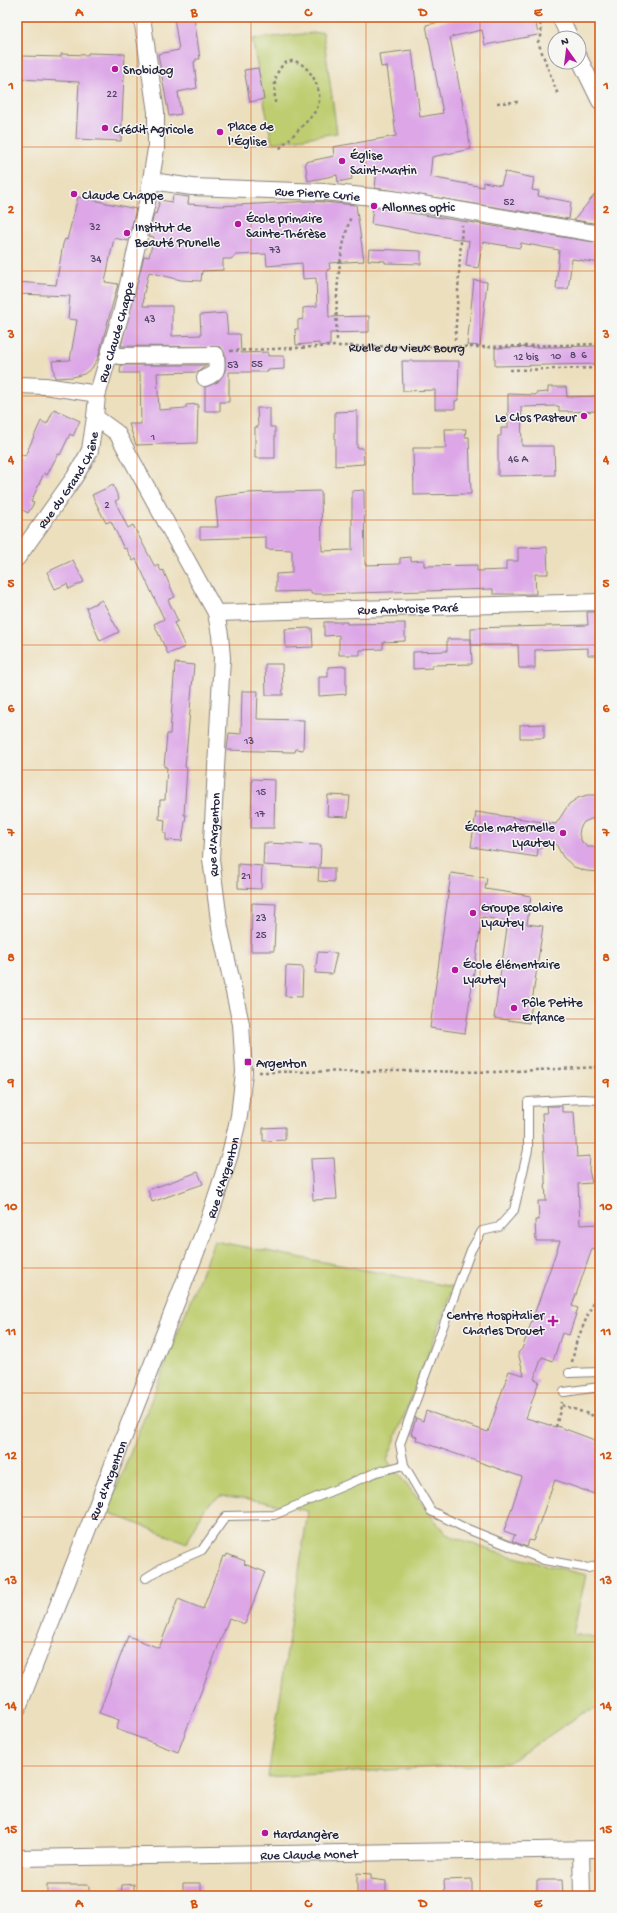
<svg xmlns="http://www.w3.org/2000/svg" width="617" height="1913" viewBox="0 0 617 1913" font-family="'Gochi Hand',sans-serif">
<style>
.green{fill:#becd70;stroke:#707856}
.building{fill:#dca6e7}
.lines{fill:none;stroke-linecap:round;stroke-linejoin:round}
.service-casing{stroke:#87807c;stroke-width:10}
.minor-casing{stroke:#87807c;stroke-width:18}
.path{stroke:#87807c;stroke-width:2.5;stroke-dasharray:3 3;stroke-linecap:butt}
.service{stroke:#fff;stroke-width:8}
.minor{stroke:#fff;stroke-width:16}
.grid{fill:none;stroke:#d45411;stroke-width:1;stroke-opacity:0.55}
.poi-dot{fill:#b5179e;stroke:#f6f6f2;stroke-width:1.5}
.labels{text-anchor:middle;stroke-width:3;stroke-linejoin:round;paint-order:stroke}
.number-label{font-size:11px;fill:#504366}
.poi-label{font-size:13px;fill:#22223b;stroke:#f6f6f2;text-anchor:start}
.street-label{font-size:13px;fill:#22223b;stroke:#f6f6f2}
.neatline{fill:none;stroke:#d45411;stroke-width:1.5}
.grid-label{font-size:13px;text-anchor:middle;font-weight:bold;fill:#d45411}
</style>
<rect width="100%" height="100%" fill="#f6f6f2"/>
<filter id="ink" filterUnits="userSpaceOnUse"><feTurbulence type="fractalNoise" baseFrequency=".025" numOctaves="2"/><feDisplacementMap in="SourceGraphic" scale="8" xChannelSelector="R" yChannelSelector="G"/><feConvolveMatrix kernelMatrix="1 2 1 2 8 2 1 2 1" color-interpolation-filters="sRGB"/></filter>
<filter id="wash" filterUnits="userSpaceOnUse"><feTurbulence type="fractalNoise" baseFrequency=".012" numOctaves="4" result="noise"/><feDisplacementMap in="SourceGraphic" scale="16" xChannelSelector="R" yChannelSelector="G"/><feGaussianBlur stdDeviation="0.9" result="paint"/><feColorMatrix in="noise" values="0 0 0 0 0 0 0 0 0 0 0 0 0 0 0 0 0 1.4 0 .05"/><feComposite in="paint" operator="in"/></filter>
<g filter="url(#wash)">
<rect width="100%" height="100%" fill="#ecdfbd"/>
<path class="green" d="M323,32L337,133L272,143L252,39Z
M214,1241L454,1287L387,1460L446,1534L495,1552L586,1575L573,1634L600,1639V1708L583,1713L508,1763L268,1777L308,1511L244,1498L221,1496L209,1503L198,1519L187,1543L107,1512Z"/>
<g id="blocks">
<path class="building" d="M174,17H194L200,59H196V61L194,62L197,88L178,92L181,114L169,116L158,54L179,50Z
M465,17H535L538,35L485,45L482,30L450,37L471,149L432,157L430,177L483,187V182L501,185L505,172L534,178L532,190L539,191L538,196L571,202L569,219L375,188L377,167L351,173L352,179L338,182L337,175L308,181L305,162L334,156L333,147L396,136L387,66L381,67L379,54L412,50L420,117L443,113L426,25Z
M88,53L125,54L121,141L76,139L79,82L20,79L22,56L61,57V54L88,55Z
M258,68L264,99L250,102L244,70Z
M600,188V224L574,220Z
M173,195L189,197L188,204L220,206L312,201L356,205L364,261L329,263L330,269L327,270L329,317L369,316V332L330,333V345L319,346V343L296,345L295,329H298V320L303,319V308L317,306L316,278L303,279L302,263L267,266L266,254L236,255L231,259H223V270L202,271L201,281L181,280L149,272L143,297L144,298L143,306H172V336L201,335L200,315L226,313L228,334H240L241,353L268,352V356H284V369L268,370V372H229V402H220V411H205V387L218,382L225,371V354L221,347L121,346L144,256L149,257L154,237L149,236L154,213L156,214L160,200L172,202Z
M78,197L136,209L128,241L114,238L105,282L118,284L98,358L92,368L84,374L73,377L55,378L52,361L70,360L77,320L68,319L70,296L17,294V282L56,285L63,244L65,239L67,240Z
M373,207L600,243V263L572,259L568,289H556L559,250L521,243L520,248L483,242L478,268L466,266L469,241L371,224Z
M369,249L421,251V264L385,263V261L368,260Z
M474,280L487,282L480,346L467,345Z
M600,346V364L495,366V348Z
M402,361H459L458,400L455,401V409H435V390L403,391Z
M121,365H207L198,372L157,373L159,410L186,408V405L198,404L197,443L136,445L129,424H141L140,373H120Z
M548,387H566L567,397L600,396V411L568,412V411H559V406L521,407L522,446H554L555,475L498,476V436H501V428H508V394L536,395V393L548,392Z
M257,408H270V427H275V458H255V427H258Z
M54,409L80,421L73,436L70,434L60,455L58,454L47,475L44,473L31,502L34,503L28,513L17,507V452L25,456L41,421L47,424Z
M357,411V448H363L364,464L335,466V412Z
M445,429H466L465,437H469L471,494L414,495L413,448H446Z
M113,485L119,499L115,501L128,528L133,525L155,567L158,565L161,571L163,570L175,597L168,600L178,621L174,623L185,647L168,654L154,624L164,619L136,559L133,561L126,548L124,549L111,521L106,523L92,495Z
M364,490L365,565L400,564V558L411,557V561L424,560V566L477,565V571L506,570V561H518V548L547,547L548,574H535L536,594H493V589L322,594H311V591L276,592V574L292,573V550L266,549V537L200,539V527H218L215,497L246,493L321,491L322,551L352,550V491Z
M73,560L84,582L69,589L67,584L55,589L47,572Z
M102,600L119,632L100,641L86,608Z
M587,612H600V655H588V648L535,650V668H519L518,645H471V628L588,625Z
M324,622H347V624L405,623V641L383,642V649L360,650V655H339V635L324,636Z
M312,628L313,647L286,648L285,629Z
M447,639H471L472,664L432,665V668L413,669V652L447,651Z
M175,663L194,665L185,767L187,768L184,815H186L182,841L166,840V833H164L165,820L159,819L160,800H165L167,767H164L167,734H170Z
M265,664H282L283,695H266Z
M346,666V694L319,696V677H328V667Z
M242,691H258L257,719L304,720L303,750L296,749L295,752H290L227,750L229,733L241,734Z
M544,724V738H520V725Z
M252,779L275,780L274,828H251Z
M328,795L350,796L348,817L327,816Z
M587,795H600V818L591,819L584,822L580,828L579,835L582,842L588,847H600V872L586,871L574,867L563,857L556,844L538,849L537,857L471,847L476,812L556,824L569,804L578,798Z
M264,843L321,845L320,868H334V882L318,881L319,868L263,865Z
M238,864L262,866L261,889L238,888Z
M451,873L487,878L485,889L531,896L527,924L543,926L529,1023L494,1018L508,921L482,917L465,1033L430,1028Z
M252,903L276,904L274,951H251Z
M318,952L337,953L332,974L315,973Z
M286,966L303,967L302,997L285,996Z
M546,1106H562V1112H574L577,1157L590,1156L589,1170L592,1183L578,1184L580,1225L598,1224V1251L592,1249L572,1306L578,1308L569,1335L562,1333L553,1361L542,1357L534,1379L539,1381L526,1418L556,1427L557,1426L600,1442V1496L555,1480L533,1541L529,1540L527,1547L512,1541L515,1535L504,1531L522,1477L416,1440L417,1437L411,1434L416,1418L423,1421L426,1411L488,1432L509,1371L524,1375L518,1353L522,1349L560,1241H536L535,1220H539L538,1201H546L542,1113H547Z
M285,1127V1140L263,1141V1128Z
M334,1158L337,1199L313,1200L311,1159Z
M198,1172L203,1184L152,1202L148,1190Z
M227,1554L245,1561L244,1564L265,1572L245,1624L229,1618L178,1752L116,1729L119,1720L99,1713L128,1636L159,1648L178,1599L203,1609L223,1556L226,1557Z
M357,1873L371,1874V1879L386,1881V1896H357Z
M472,1879V1896H445L444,1880Z
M537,1880H562L563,1896H537Z
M183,1883H201V1896H183Z
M134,1884V1896H121L122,1885Z
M47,1885H89V1896H47Z"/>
</g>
</g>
<g filter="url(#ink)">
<use href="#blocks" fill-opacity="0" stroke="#87807c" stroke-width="1"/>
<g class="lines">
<defs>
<path id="service" d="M569,1373L600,1372
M564,1392L600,1387
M404,1465L431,1511L465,1528L544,1560L588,1568L600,1565
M146,1578L165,1566L202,1550L226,1516L274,1515L377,1472L404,1465L400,1444L471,1250L482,1231L499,1227L514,1210L528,1150V1102L583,1099L600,1100"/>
<g id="minor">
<path d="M560,17L570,38"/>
<path d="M579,58L600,101"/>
<path id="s2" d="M152,181L192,187L324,192L392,199L600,234"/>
<path d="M109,354L119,356L216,355C217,369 219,372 205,378"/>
<path d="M17,385L45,386L91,393L97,396"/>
<path id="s3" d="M17,558L74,478L86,458L90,450L95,417"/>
<path id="s4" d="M216,613L600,602"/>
<path id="s5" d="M17,1710L209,1219L230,1154L239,1116L244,1072L241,1024L220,928L211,859L222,658L220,635L216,613L117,433L95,417L97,396L122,310L148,198L156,149V112L142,17"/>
<path d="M581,1850L582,1896"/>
<path id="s6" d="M17,1858L600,1849"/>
</g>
</defs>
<use href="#service" class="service-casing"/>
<use href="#minor" class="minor-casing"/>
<g class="path">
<path d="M539,17L542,34L538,42L558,95"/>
<path d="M275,103C275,93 273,79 279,70C295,42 328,86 317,108C314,116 287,141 279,149"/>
<path d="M497,103L519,102"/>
<path d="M337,340C335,298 338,255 351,216"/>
<path d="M455,340L462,225"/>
<path id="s1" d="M230,351L337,346L486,347L600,344"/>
<path d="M510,370L600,368"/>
<path d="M259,1072L409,1071L495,1072L600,1067"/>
<path d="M572,1362L576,1343L600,1286"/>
<path d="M562,1405L600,1418"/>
<path d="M556,1427L562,1402"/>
</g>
<use href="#service" class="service"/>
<use href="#minor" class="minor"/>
</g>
</g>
<path class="grid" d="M137,17V1896M251,17V1896M366,17V1896M480,17V1896M17,147H600M17,271H600M17,396H600M17,520H600M17,645H600M17,770H600M17,894H600M17,1019H600M17,1143H600M17,1268H600M17,1393H600M17,1517H600M17,1642H600M17,1766H600"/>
<g class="poi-dot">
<circle cx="115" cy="69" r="4"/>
<circle cx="105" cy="128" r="4"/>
<circle cx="220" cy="132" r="4"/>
<circle cx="342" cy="161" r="4"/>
<circle cx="74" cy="194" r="4"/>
<circle cx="374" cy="206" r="4"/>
<circle cx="238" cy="224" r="4"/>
<circle cx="127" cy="233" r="4"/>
<circle cx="584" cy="416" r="4"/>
<circle cx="563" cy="833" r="4"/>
<circle cx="473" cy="913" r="4"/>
<circle cx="455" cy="970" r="4"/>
<circle cx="514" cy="1008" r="4"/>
<rect x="244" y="1058" width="8" height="8" rx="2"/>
<path d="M551 1315h4v4h4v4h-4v4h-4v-4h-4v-4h4z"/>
<circle cx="265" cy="1833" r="4"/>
</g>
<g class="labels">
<g class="number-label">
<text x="112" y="97">22</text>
<text x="509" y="205">52</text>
<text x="95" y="230">32</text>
<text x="275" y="253">73</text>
<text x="96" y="262">34</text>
<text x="150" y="322">43</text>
<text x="573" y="358">8</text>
<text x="584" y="358">6</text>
<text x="556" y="359">10</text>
<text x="526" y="360">12 bis</text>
<text x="257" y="367">55</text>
<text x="233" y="368">53</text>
<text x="153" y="440">1</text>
<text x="518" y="462">46 A</text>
<text x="107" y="508">2</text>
<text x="249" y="744">13</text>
<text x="261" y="795">15</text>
<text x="260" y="817">17</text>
<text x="246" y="879">21</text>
<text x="261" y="921">23</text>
<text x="261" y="938">25</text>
</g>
<g class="poi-label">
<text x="123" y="74">Snobidog</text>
<text x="228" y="130">Place de<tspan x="228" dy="15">l'Église</tspan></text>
<text x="113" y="133">Crédit Agricole</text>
<text x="350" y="159">Église<tspan x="350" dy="15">Saint-Martin</tspan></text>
<text x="82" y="199">Claude Chappe</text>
<text x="382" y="211">Allonnes optic</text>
<text x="246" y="222">École primaire<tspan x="246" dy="15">Sainte-Thérèse</tspan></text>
<text x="135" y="231">Institut de<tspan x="135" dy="15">Beauté Prunelle</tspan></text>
<text x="576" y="421" text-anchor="end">Le Clos Pasteur</text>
<text x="555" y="831" text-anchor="end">École maternelle<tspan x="555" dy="15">Lyautey</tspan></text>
<text x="481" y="911">Groupe scolaire<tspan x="481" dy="15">Lyautey</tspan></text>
<text x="463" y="968">École élémentaire<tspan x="463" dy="15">Lyautey</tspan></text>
<text x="522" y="1006">Pôle Petite<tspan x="522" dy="15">Enfance</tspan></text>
<text x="256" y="1067">Argenton</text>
<text x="544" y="1319" text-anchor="end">Centre Hospitalier<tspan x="544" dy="15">Charles Drouet</tspan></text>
<text x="273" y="1838">Hardangère</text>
</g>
<g class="street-label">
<text dy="5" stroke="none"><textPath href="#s2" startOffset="166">Rue Pierre Curie</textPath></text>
<text dy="5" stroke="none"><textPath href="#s5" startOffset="1462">Rue Claude Chappe</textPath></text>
<text dy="5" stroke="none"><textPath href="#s1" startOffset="177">Ruelle du Vieux Bourg</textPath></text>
<text dy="5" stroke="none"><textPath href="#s3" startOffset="94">Rue du Grand Chêne</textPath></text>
<text dy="5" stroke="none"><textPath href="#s4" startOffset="192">Rue Ambroise Paré</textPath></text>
<text dy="5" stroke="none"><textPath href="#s5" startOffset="919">Rue d'Argenton</textPath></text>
<text dy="5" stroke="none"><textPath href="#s5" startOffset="571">Rue d'Argenton</textPath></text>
<text dy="5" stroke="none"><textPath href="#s5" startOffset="247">Rue d'Argenton</textPath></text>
<text dy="5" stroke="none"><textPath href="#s6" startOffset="292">Rue Claude Monet</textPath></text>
</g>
</g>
<rect width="617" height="1913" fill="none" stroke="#f6f6f2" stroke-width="44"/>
<g transform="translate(567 50) rotate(346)"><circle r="19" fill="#f6f6f2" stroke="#a1a1a9"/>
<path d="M0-3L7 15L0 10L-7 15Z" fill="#b5179e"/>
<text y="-6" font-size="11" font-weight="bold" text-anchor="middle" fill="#22223b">N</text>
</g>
<rect x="22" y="22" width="573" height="1869" class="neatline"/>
<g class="grid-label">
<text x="79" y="16">A</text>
<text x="194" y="16">B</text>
<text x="308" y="16">C</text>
<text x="423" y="16">D</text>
<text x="538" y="16">E</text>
<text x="11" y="89">1</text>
<text x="606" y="89">1</text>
<text x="11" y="213">2</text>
<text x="606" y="213">2</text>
<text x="11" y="338">3</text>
<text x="606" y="338">3</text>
<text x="11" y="463">4</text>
<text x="606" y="463">4</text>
<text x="11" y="587">5</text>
<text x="606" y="587">5</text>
<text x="11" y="712">6</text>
<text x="606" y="712">6</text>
<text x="11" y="836">7</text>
<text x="606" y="836">7</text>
<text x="11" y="961">8</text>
<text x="606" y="961">8</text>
<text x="11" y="1086">9</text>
<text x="606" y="1086">9</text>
<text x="11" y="1210">10</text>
<text x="606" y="1210">10</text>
<text x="11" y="1335">11</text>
<text x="606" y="1335">11</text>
<text x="11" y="1459">12</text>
<text x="606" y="1459">12</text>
<text x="11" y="1584">13</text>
<text x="606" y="1584">13</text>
<text x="11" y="1709">14</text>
<text x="606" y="1709">14</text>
<text x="11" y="1833">15</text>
<text x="606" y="1833">15</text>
<text x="79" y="1907">A</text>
<text x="194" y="1907">B</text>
<text x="308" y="1907">C</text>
<text x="423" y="1907">D</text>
<text x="538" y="1907">E</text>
</g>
</svg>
